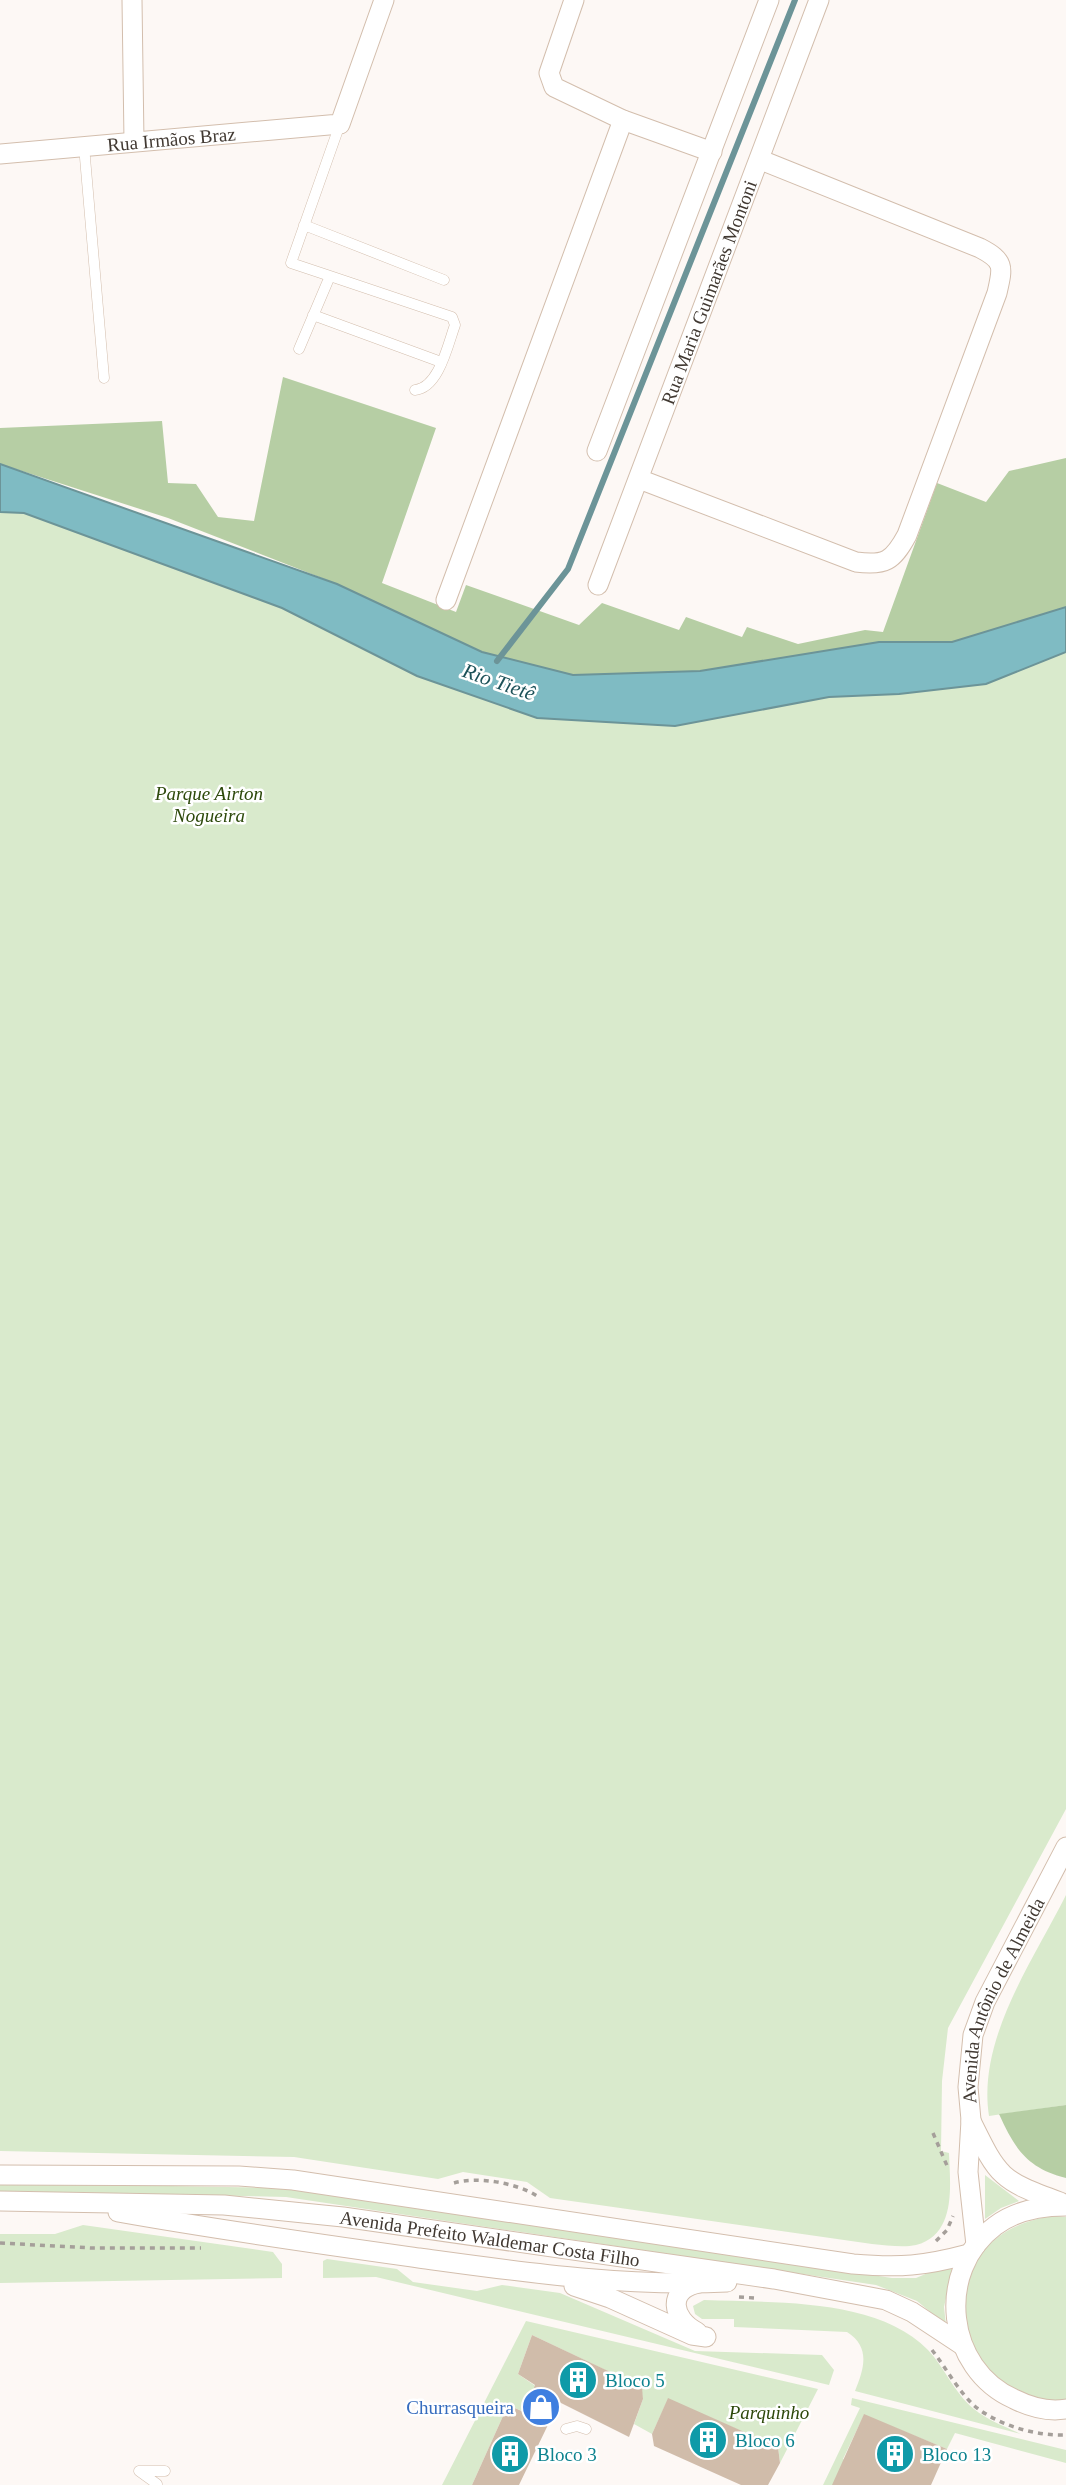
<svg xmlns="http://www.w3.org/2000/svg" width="1066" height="2485" viewBox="0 0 1066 2485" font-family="Georgia,serif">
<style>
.green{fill:#d9eacc}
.forest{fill:#b6cea4}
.water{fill:#7fbbc3;stroke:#6c9498;stroke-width:2}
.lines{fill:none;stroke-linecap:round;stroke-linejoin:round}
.stream{stroke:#6c9498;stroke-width:6}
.building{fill:#d0bcaa}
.lane-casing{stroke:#d3bead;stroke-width:11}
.street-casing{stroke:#d3bead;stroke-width:21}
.path{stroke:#a59f9a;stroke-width:3.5;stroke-dasharray:5 5;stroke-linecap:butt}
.lane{stroke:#fff;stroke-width:10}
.street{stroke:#fff;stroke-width:19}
.labels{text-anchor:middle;stroke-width:5;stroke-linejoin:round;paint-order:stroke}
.street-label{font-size:19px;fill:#413932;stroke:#fff}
.park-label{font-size:19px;font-style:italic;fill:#2d490b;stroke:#fff}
.culture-label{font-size:19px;fill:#0d838f;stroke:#fff;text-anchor:start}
.shop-label{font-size:19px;fill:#366cbe;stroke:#fff;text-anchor:end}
.water-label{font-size:21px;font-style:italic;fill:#1d5259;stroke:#fff}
</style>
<rect width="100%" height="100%" fill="#fdf8f5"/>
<path class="green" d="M0,512L24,513L282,608L417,676L537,718L675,726L829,697L899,694L986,684L1066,652V1809L948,2028L942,2081L941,2151L949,2153C950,2185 957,2234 916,2245C903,2248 886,2245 872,2244L550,2198L527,2182L463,2172L438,2179L294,2157L0,2151Z
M1066,1895V2105L989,2116C977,2039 1033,1961 1066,1895Z
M985,2175L1019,2201L1001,2208L985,2219Z
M0,2183L288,2188L892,2278H916L954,2262L944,2307L946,2325L917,2301L876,2285L286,2197L0,2191Z
M1056,2216L1066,2217V2402C938,2406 923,2229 1056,2216Z
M83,2225L273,2252L282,2264V2278L0,2283V2234H55Z
M327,2259L397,2269L413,2282L477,2291L502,2285L560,2293L695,2351L822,2355L834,2370L829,2385L376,2277L323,2278V2261Z
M704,2300C772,2303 877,2297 928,2350C945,2368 954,2393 974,2409C987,2420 1006,2427 1021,2434L855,2391C864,2369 871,2347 847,2332L734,2327V2319H702L695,2314L693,2306Z
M526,2321L818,2389L780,2463L778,2447L668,2399L652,2434L634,2424L643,2399L641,2387L532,2335L518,2374L560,2403L550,2423L508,2405L472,2485H442Z
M852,2398L1066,2450V2463L955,2433L947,2449L864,2415L843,2459L907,2485H823L860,2408L851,2405Z"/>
<path class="forest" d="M283,377L436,428L382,583L456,612L466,585L579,625L602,603L679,630L686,617L742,637L747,627L798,644L865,630L883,632L937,483L986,502L1009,471L1066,458V607L952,642H879L700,671L573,675L482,652L337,584L168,518L0,464V428L162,421L168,483L196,484L218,517L254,521Z
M1066,2105V2178C1027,2168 1015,2149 999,2114Z"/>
<path class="water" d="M0,464L337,584L482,652L573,675L700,671L879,642H952L1066,607V652L986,684L899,694L829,697L675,726L537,718L417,676L282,608L24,513L0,512Z"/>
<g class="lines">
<path class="stream" d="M497,661L568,569L795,0"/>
</g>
<path class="building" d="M532,2335L642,2387L643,2399L629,2437L559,2402L519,2485H472L508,2405L526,2413L535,2385L518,2374Z
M668,2398L778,2447L780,2463L768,2485H741L654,2446L652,2434Z
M864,2414L947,2449L931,2485H832Z"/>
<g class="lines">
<defs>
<path id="lane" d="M84,146L104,378
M304,225L444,280
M330,276L291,263L340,124
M313,315L441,362
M299,349L330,276L452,317L455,325C448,344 439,388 415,390
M566,2429L577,2426L586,2429
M139,2471H165
M139,2471L157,2484"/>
<g id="street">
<path d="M132,0L134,141"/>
<path d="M574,0L549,73L554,87L623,120L712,152"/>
<path id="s1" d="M0,154L340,124L384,0"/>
<path d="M597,451L769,0"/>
<path d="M639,479L856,562C885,566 893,561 907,535L997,293C1003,267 1005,261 980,248L761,160"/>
<path id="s2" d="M598,585L819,0"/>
<path d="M446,600L623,120"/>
<path d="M971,2121C999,2178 1000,2180 1060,2202"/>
<path d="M0,2175L239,2176L293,2180L853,2264C900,2268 924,2266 969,2254"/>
<path id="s3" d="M0,2201L224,2205L343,2217L774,2279L886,2300L912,2312L962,2345"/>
<path d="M1066,2206C1041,2206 1016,2210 995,2226C935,2271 946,2369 1014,2399C1030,2407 1048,2412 1066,2409"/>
<path d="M118,2212C218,2230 319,2244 419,2258C522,2272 623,2287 727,2282"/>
<path id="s4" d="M976,2245L968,2172L971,2120L968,2087L973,2035L985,2002L1066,1847"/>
<path d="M574,2286L610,2298L692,2335L706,2337"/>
<path d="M697,2332C672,2319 666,2290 699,2283"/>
</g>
</defs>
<use href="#lane" class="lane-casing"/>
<use href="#street" class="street-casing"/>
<path class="path" d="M933,2133L948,2168
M454,2183C477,2176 517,2183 537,2196
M936,2241L947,2230L953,2216
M0,2243L92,2248H201
M739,2297L755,2298
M932,2350C947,2369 959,2393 977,2408C1001,2426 1036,2436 1066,2435"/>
<use href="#lane" class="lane"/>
<use href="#street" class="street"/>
</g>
<defs>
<symbol id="building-disc" viewBox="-11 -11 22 22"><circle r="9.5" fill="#0f9aa8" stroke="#fff"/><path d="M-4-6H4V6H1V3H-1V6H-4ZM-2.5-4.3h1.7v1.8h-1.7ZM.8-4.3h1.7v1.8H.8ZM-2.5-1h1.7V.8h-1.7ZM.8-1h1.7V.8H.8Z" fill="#fff"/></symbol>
<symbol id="shop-disc" viewBox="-11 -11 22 22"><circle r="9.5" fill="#3f7fe0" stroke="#fff"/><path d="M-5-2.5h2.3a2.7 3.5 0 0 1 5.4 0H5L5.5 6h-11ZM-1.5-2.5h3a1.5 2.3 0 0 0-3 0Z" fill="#fff"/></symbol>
</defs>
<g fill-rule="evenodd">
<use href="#building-disc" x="556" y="2358" width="44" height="44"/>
<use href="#shop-disc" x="519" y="2385" width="44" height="44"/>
<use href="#building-disc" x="686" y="2418" width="44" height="44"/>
<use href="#building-disc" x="488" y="2432" width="44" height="44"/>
<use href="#building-disc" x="873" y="2432" width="44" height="44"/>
</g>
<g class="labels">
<g class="street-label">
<text dy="7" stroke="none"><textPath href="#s1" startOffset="172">Rua Irmãos Braz</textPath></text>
<text dy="7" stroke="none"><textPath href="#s2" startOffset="313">Rua Maria Guimarães Montoni</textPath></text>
<text dy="7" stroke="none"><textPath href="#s4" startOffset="252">Avenida Antônio de Almeida</textPath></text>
<text dy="7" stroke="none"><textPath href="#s3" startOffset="492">Avenida Prefeito Waldemar Costa Filho</textPath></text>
</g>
<g class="park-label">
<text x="209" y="800">Parque Airton<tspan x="209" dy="22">Nogueira</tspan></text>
<text x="769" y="2419">Parquinho</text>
</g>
<g class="culture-label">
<text x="605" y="2387">Bloco 5</text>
<text x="735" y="2447">Bloco 6</text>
<text x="537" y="2461">Bloco 3</text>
<text x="922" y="2461">Bloco 13</text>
</g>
<g class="shop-label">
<text x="514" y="2414">Churrasqueira</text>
</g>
<g class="water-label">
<text transform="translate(499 682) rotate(19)" y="7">Rio Tietê</text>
</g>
</g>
</svg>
